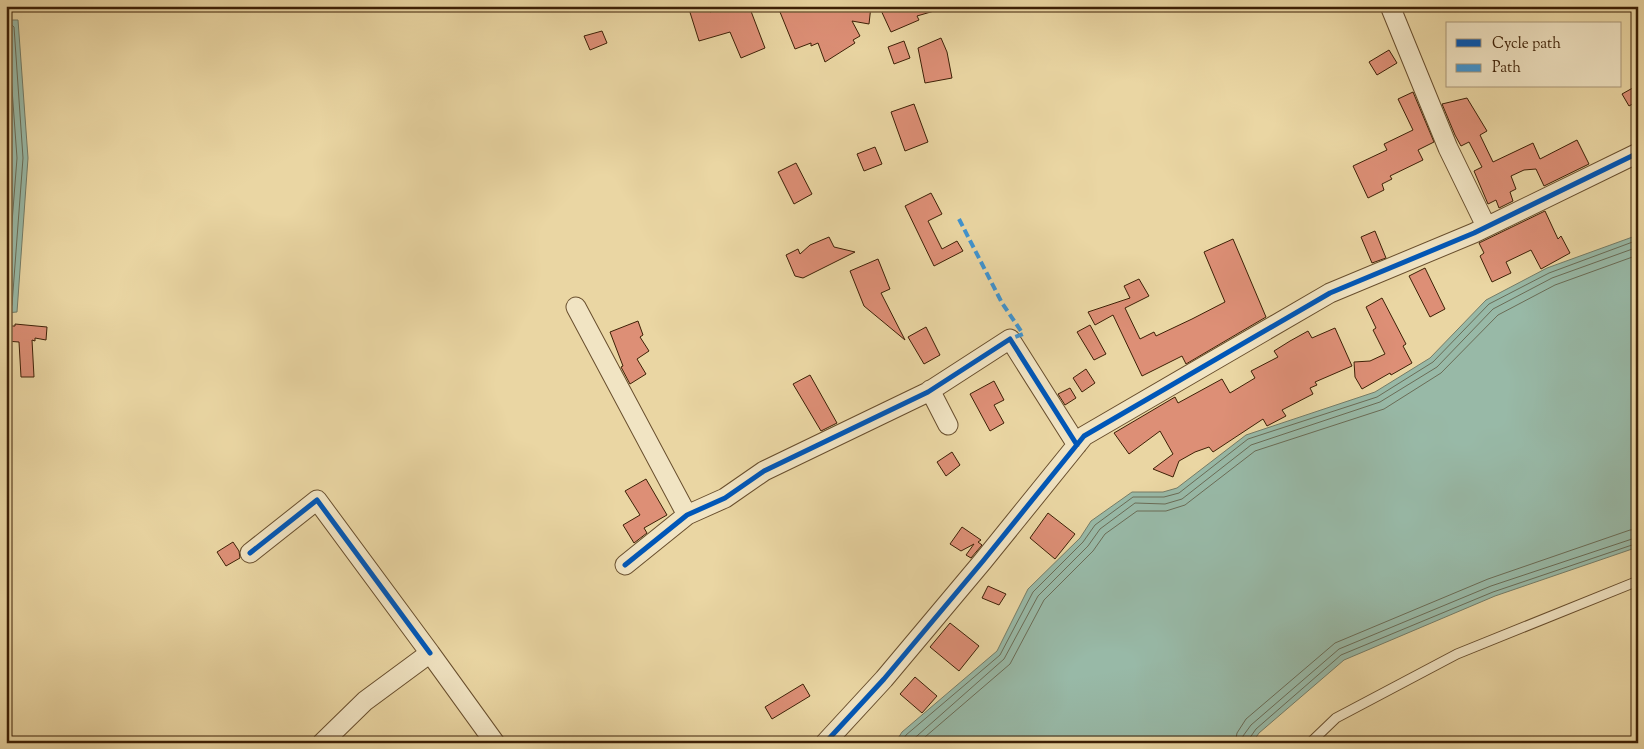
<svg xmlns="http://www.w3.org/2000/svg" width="1644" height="749" viewBox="0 0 1644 749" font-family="'Sorts Mill Goudy',serif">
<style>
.water{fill:#98b9a7;stroke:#747c67}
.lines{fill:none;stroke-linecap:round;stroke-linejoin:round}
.shore{stroke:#6a6c56;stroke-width:1}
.building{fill:#dd8f76;stroke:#3d2006}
.service-casing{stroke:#684e2d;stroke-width:11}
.minor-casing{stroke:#684e2d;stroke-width:21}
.service{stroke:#f1e4c3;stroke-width:9}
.minor{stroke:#f1e4c3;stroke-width:19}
.quiet{stroke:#3f94d1;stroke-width:4;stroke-dasharray:8 4;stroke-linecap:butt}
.cycleway-casing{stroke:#f1e4c3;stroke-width:8}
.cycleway{stroke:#0057b8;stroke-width:5}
</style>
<rect width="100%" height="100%" fill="#ead6a3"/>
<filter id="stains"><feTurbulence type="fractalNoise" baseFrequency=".004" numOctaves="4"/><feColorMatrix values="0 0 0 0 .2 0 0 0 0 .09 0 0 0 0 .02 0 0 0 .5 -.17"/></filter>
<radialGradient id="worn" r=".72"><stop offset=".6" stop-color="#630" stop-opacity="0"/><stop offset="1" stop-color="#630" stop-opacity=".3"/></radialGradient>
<path class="water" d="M6,20H18L28,158L17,312L6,313Z
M1638,235V547L1495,596L1344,660L1259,733L1252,743H895L902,732L997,651L1028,589L1080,538L1091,521L1132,492H1163L1177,488L1246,435L1375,392L1430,358L1486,300L1547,268Z"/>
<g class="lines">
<path class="shore" d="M6,25H12L14,27L23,158L12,305L11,308H6
M6,31L8,34L17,158L6,300
M6,111L10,158L6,203
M901,743L906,735L1000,655L1033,592L1083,542L1095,525L1133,497H1164L1179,493L1248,439L1377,397L1433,362L1489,304L1549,273L1638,240
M909,743L1004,659L1038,596L1088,546L1100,529L1135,503L1165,504L1182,499L1251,445L1380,402L1437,367L1493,309L1552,278L1638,247
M918,743L1010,664L1044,600L1093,551L1105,534L1137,511H1166L1185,505L1255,451L1384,409L1441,373L1498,315L1555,285L1638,255
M1235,743L1237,733L1246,719L1335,643L1488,579L1630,530L1638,529
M1242,743L1243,736L1251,725L1339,649L1491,586L1638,537
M1248,743L1249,739L1256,729L1341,655L1493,592L1638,543"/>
</g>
<path class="building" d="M688,6H708L710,12L729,6H749L765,48L741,58L730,32L699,41Z
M781,6H843L846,11L871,6L869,24L852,21L860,36L853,40L855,43L825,62L818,43L811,46V43L795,49L780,12L783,11Z
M879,6H940L941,9L917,16L919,20L891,32Z
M602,31L607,43L590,50L584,36Z
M941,38L947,52L952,78L925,83L918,48Z
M904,41L910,58L894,64L888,47Z
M1389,50L1397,63L1377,75L1369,62Z
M1638,85V101L1629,106L1622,94Z
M1413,92L1434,142L1418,150L1423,160L1390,176L1392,179L1382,184L1384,190L1368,198L1353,166L1387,150L1384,144L1413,130L1398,99Z
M1467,98L1487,131L1480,135L1493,162L1533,143L1540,159L1577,140L1589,164L1544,186L1536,169L1524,170L1511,176L1516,189L1510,192L1513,201L1499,208L1496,200L1488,204L1474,171L1482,167L1469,142L1461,146L1455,135L1442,104Z
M914,104L928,142L905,151L891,112Z
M875,147L882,164L864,171L857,154Z
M796,163L812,194L794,204L778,172Z
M931,193L942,214L928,221L942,249L957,241L963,251L934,266L905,206Z
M1545,211L1558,239L1561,236L1570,253L1541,269L1531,250L1506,262L1511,273L1492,282L1480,256L1484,253L1479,243Z
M1375,231L1386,258L1372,263L1361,237Z
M829,237L834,247L855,252L803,278L795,276L786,255L798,249L800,254L810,245Z
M1233,239L1266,317L1186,364L1182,356L1142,376L1113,315L1095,325L1088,312L1130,298L1124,286L1139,279L1149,296L1125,308L1140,339L1154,332L1156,336L1192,319L1225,302L1204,252Z
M878,259L890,289L881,293L905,340L864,306L850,271Z
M1425,268L1445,309L1430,317L1409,276Z
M1382,298L1406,344L1403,346L1412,363L1391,375L1390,373L1362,389L1355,377L1354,362L1370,361L1385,354L1373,330L1376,328L1366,307Z
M638,321L643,335L640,337L649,351L637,359L646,374L630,384L621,367L623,366L610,332Z
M15,324L47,327L46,340L35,338V341L32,340L34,377H21L19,342L6,341V326H15Z
M1090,325L1106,354L1094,360L1077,332Z
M926,327L940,355L924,364L908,337Z
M1335,328L1352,366L1315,382L1317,385L1310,388L1313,394L1282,410L1286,416L1267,426L1263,419L1213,452L1209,447L1195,452L1179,461L1173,477L1153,469L1173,454L1160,431L1129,454L1114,433L1175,397L1178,403L1222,379L1230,393L1255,378L1251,371L1278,357L1274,351L1290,341L1308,331L1312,338Z
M1086,369L1095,383L1082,392L1073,378Z
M810,375L837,423L821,431L793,384Z
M994,381L1004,400L994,405L1004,423L990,431L970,394Z
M1070,388L1076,398L1065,405L1058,394Z
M952,452L960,465L946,476L937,462Z
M646,479L667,515L644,528L647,533L634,543L623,525L640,515L625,491Z
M1048,513L1075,534L1055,559L1030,538Z
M962,527L981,540L978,542L982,545L971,558L966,555L974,544L961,551L950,544Z
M233,542L239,551L240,558L226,566L217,552Z
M988,586L1006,594L999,605L982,598Z
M950,623L979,646L959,671L930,647Z
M915,677L937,696L922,713L900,694Z
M803,684L810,696L772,719L765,707Z"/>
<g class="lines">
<defs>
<path id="service" d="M1310,743L1336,718L1457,654L1638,581"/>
<path id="minor" d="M1390,6L1448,148L1486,226
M576,307L687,515
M930,390L948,425
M250,553L317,500L430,653
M625,565L687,515L725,498L764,471L928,392L1010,339L1077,445
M322,743L365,701L430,653L495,743
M825,743L884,679L983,561L1084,436L1330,293L1474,233L1638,153"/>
</defs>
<use href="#service" class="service-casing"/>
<use href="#minor" class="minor-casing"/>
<use href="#service" class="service"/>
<use href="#minor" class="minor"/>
<path class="quiet" d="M959,219L1002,303L1023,334L1010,339"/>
<defs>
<path id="cycleway" d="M250,553L317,500L430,653
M625,565L687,515L725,498L764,471L928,392L1010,339L1077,445
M825,743L884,679L983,561L1084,436L1330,293L1474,233L1638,153"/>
</defs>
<use href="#cycleway" class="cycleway-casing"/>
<use href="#cycleway" class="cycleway"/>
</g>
<rect width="1644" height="749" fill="none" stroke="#ead6a3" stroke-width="25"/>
<rect x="8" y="8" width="1629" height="734" fill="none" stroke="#3d2006" stroke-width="2.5"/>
<rect x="12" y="12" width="1619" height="724" fill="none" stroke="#3d2006"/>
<rect x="1446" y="22" width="175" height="65" fill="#f1e4c3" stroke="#a99677"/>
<rect x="1456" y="39" width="25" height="8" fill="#0057b8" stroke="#a99677"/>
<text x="1492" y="48" font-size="15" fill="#3d2006">Cycle path</text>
<rect x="1456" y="64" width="25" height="8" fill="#3f94d1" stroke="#a99677"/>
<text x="1492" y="72" font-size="15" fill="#3d2006">Path</text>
<rect width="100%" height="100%" filter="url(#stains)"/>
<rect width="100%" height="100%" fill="url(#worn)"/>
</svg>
